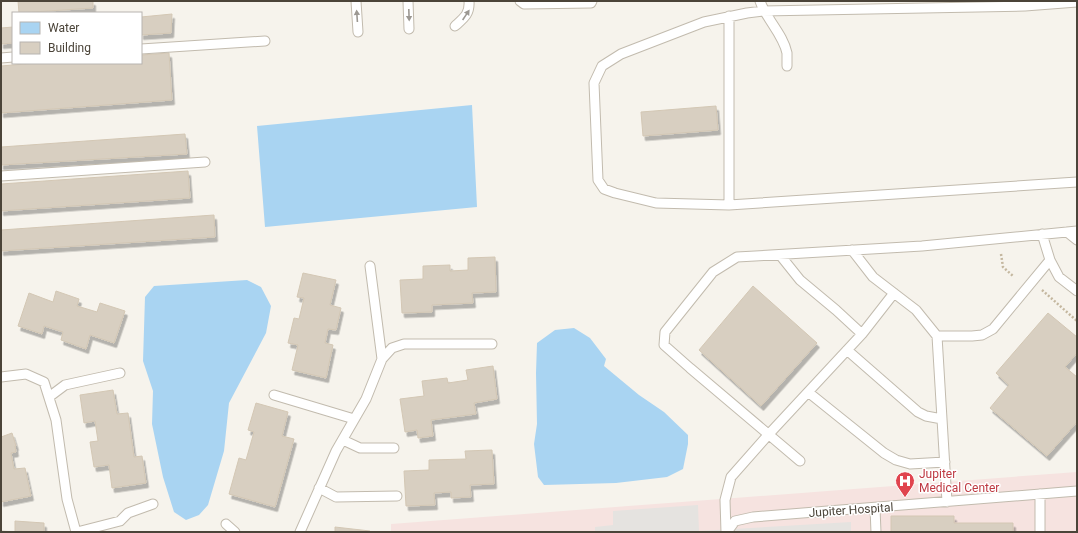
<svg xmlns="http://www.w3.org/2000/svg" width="1078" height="533" viewBox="0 0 1078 533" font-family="Roboto,sans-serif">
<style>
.medical{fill:#f6e3e0}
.parking{fill:#e5e3e0}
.water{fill:#a9d4f2}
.building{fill:#d8cfc1;stroke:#d3c7b4;filter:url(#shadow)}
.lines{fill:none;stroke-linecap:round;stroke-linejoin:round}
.service-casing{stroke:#c2bbae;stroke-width:11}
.path{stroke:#c4b79f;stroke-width:2.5;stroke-dasharray:2 2;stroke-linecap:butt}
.service{stroke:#fff;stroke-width:9}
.oneway{fill:#9c9892}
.labels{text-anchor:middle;stroke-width:3;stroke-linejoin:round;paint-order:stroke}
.health-label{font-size:12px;fill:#be3a42;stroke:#fff;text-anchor:start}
.street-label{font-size:12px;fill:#4b4439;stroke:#fff}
</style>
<defs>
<filter id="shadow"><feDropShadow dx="2.5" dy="4.5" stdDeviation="0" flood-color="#0004"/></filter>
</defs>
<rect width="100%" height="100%" fill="#f6f3ec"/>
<path class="medical" d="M1077,472V532H391V524Z"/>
<path class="parking" d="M698,505L699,531L851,522V532H595V527L613,525V511Z"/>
<path class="water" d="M472,105L477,207L265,227L257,126Z
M247,280L261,287L271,306L266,333L229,403L224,451L208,505L199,515L186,520L174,512L163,477L152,424L153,391L143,361L145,297L154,286Z
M574,328L590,338L606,359L604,366L639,395L664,412L688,435V444L683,469L667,477L616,483L544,485L538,477L534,444L537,424L536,373L537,343L555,330Z"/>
<path class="building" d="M18,1H93V8L19,13Z
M172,14L171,33L141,35V17Z
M13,27V43L1,44V28Z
M169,53L172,100L1,113V66L37,63H141V55Z
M716,106L718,130L643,136L641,112Z
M185,134L187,154L1,165V147Z
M188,171L190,198L1,211V184Z
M214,215L215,237L1,251V230Z
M495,257L496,292L472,293L473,303L432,305V312L402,313L400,280L423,279V266L450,265V271L468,270V258Z
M303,273L336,280L330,305L341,308L336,330L328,329L325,343L333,345L326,378L292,370L298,345L288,343L294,318L299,319L304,298L297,297Z
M753,286L817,343L761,406L699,350Z
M56,291L79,299L77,306L97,312L100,303L125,311L114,343L90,335L86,349L61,340L63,332L44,326L42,334L18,326L29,293L53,302Z
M1048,313L1077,337V353L1065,367L1077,377V422L1047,456L990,408L1009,385L996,373Z
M493,366L497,399L474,403L476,414L431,420L433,436L418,438L417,430L405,432L400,399L424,396L422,381L447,378L448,383L468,380L466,370Z
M113,390L117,414L128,413L134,457L142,456L146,483L112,488L109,465L94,467L90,442L98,441L95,421L84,423L80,395Z
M256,403L288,412L282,436L294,439L275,507L229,494L239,458L246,460L254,432L248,430Z
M12,433L16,446H15L16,452L11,453L14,469L25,468L31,496L1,502V437Z
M492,450L494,484L470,485L471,497L451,498V492L434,493L435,505L406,506L404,471L429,470V460L466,459L465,451Z
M891,516H954V523H1013V532H891Z
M15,521L44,523V532H1V531L15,532Z
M335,527L370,531V532H335Z"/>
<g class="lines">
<defs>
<path id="service" d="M356,1L358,32
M408,1L409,29
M520,1L524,4L591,3L592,1
M760,1C766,19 783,34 787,53C787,57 787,62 787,66
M1077,2L1025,6L763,11L747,13L704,22L621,54L602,66L594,83L598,180L604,189L615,193L656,203L729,205L1077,182
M455,26C464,18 470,14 469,1
M141,49L265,41
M1,58L13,57
M1,176L205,162
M729,205V16
M1067,232L1077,240
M1042,234L1050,260L1059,277L1077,291
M852,250L873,277L916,310L937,336L947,502
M780,255L800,280L836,310L862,334
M370,266L382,359
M937,336H972L982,335L993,329L1050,260
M847,350L918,412L926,416L942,419
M1,377L26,374L44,382L56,420L67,499L76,532
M808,392L884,453L896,460L910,464L945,462
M274,395L354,419
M49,397L65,385L120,373
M343,440L360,448H394
M800,461L690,368L664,345L665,332L713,272L737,257L922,246L1077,231
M319,488L336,497L397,496
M875,508L876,532
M226,524L235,532
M77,532L120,521L128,513L153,504
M300,532L336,451L366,399L382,359L392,348L404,344H492
M726,532L725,500L731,477L769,434L862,334L894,293
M727,532L735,521L753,517L1077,491
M1040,532V494"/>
</defs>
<use href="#service" class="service-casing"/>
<path class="path" d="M1001,254L1003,267L1013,276
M1042,290L1077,321"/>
<use href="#service" class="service"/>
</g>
<defs><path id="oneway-solid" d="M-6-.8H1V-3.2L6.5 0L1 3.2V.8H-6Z"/></defs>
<g class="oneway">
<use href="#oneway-solid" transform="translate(409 15) rotate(88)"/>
<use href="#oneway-solid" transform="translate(466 15) rotate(-56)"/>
<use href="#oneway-solid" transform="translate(357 16) rotate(-94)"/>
</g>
<defs>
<symbol id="hospital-pin" viewBox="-11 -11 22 30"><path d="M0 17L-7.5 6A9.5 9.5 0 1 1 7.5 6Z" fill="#e0444e" stroke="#fff"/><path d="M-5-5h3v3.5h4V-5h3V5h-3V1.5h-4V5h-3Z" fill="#fff"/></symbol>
</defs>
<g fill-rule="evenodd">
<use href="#hospital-pin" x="894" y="470" width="22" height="30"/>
</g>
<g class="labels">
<g class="health-label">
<text x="919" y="478">Jupiter<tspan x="919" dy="14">Medical Center</tspan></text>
</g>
<g class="street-label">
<text transform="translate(851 510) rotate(-4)" y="4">Jupiter Hospital</text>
</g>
</g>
<rect width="1078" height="533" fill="none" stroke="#4b4439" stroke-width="4"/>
<rect x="12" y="12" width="130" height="52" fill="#ffffff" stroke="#b7b4b0"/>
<rect x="20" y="22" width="20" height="12" fill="#a9d4f2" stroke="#b7b4b0"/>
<text x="48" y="32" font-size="12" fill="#4b4439">Water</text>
<rect x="20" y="42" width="20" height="12" fill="#d8cfc1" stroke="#b7b4b0"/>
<text x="48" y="52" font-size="12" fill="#4b4439">Building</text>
</svg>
